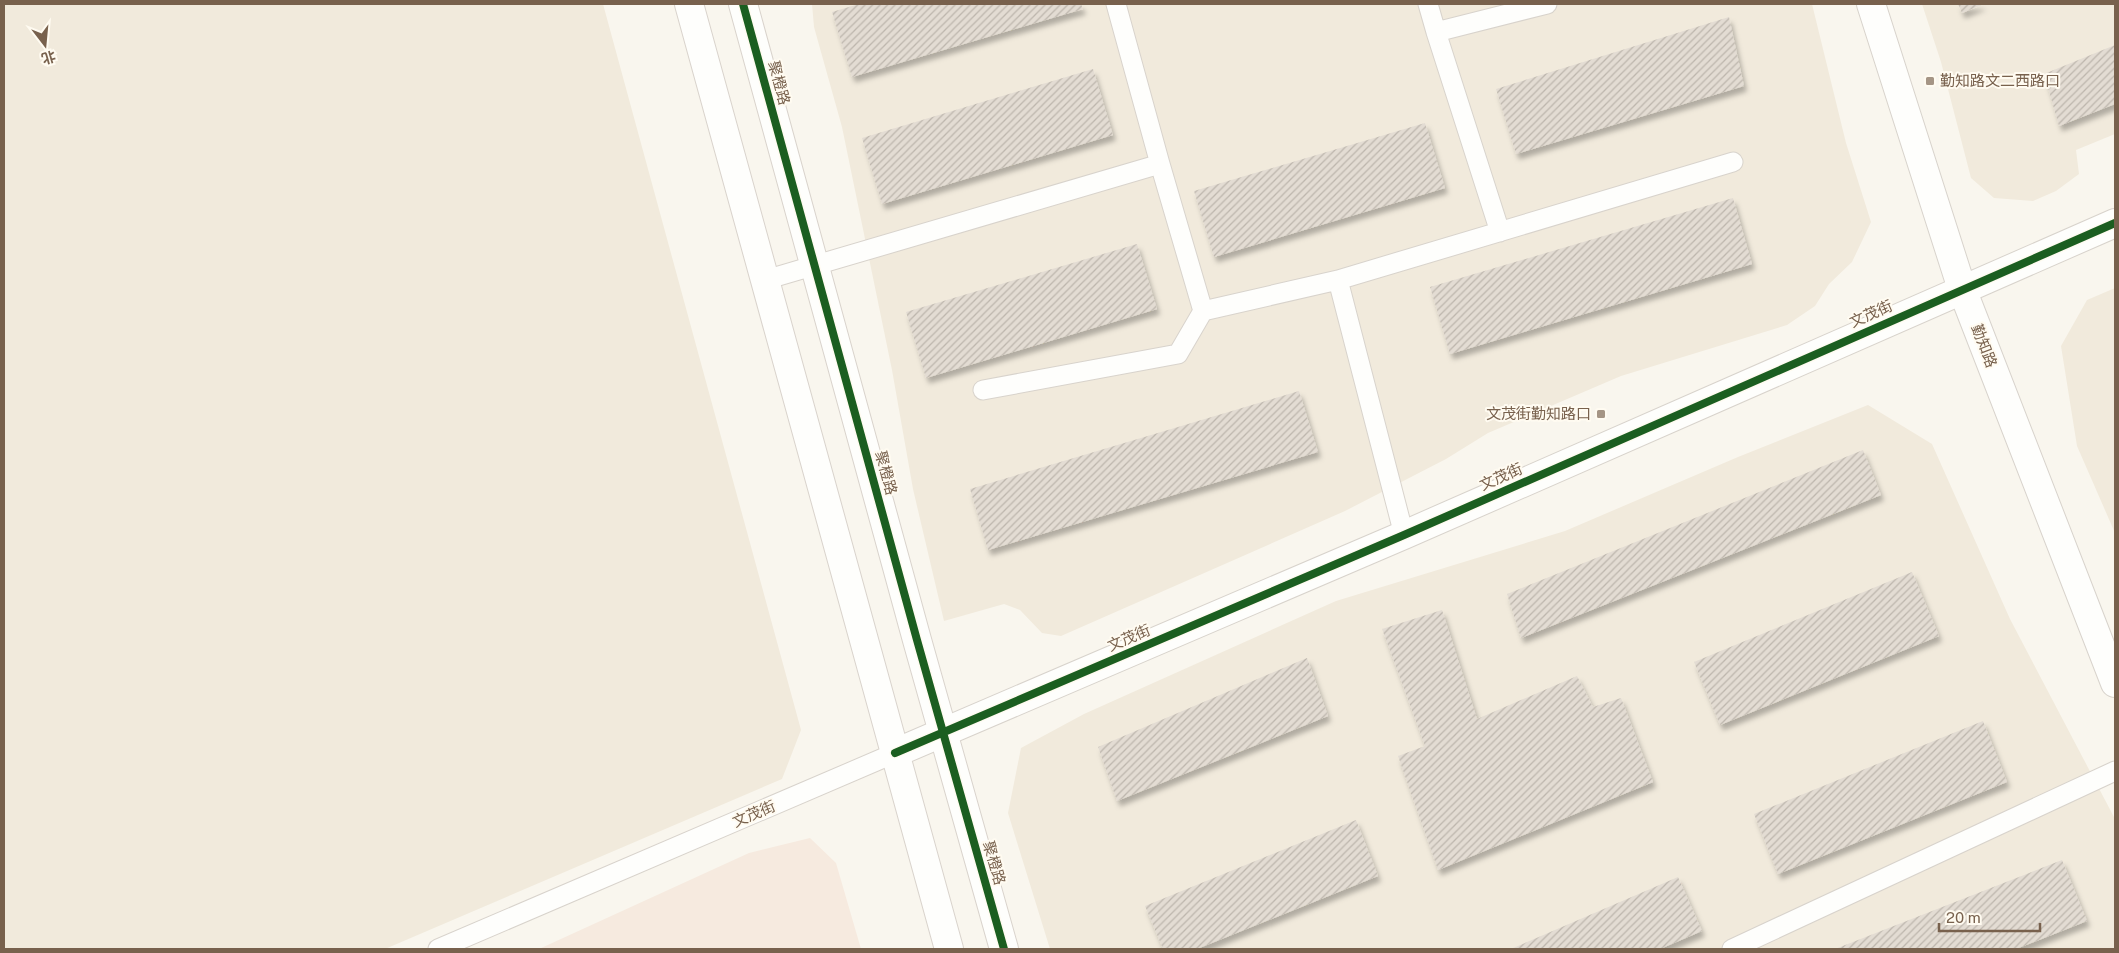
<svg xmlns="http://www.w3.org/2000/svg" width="2119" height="953" viewBox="0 0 2119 953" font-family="'Public Sans','Noto Sans SC',sans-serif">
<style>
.residential{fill:#f1eadc}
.commercial{fill:#f6eadf}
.building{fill:url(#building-hatch);filter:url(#shadow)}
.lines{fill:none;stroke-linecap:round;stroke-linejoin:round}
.lane-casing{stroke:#d8d3cc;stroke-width:21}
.street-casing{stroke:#d8d3cc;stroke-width:30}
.secondary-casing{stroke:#d9d3cc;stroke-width:30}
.lane{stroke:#fefefc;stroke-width:19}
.street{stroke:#fefefc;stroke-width:28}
.secondary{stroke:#fefefc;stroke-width:28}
.cycleway-casing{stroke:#fffbf1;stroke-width:11}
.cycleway{stroke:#1b5e20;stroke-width:8}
.poi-dot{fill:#a59585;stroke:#fffbf1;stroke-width:2}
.labels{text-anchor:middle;stroke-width:4;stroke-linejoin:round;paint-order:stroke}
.poi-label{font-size:15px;fill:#78614d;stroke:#fffbf1;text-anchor:start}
.street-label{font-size:15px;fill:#78614d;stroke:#fffbf1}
</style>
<defs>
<pattern id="building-hatch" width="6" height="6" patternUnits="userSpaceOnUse" patternTransform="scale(1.25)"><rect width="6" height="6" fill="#e3dcd3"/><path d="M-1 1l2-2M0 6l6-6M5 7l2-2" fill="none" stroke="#bdb6ad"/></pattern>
<filter id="shadow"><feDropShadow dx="3" dy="5.5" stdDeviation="2.5" flood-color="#0004"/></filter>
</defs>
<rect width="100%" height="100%" fill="#f9f6ee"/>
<path class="residential" d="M4,4H603L801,730L782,779L385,949H4Z
M812,4H1812L1846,143L1871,222L1852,262L1829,284L1815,306L1787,325L1621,376L1488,433L1446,459L1345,511L1061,636L1042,633L1020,610L1004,604L944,621L913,489L892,370L842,127L814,27Z
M1922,4H2115V134L2076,150L2079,174L2056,191L2033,201L1994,198L1971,178L1941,62Z
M2115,288V533L2077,446L2061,346L2087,300Z
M1868,405L1932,444L2010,619L2115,819V949H1050L1008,813L1021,748L1084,714L1336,601L1565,531L1738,457Z"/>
<path class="commercial" d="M810,838L836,863L861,949H539L749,853Z"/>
<path class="building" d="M859,4H1081L1083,9L852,77L832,12Z
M1958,4H1984L1962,13Z
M1729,17L1744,86L1516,154L1496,89Z
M2115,45V104L2059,126L2044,74Z
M1093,69L1113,135L882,204L862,138Z
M1425,123L1445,188L1214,257L1194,191Z
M1733,198L1752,264L1450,354L1430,287Z
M1137,244L1157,309L926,378L906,312Z
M1299,391L1318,452L988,550L970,489Z
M1863,450L1881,495L1521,638L1507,594Z
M1912,572L1939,636L1720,725L1694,662Z
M1442,610L1477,719L1577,676L1593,707L1621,698L1653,782L1438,870L1398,756L1425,746L1382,629Z
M1307,658L1328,716L1117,801L1098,747Z
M1983,721L2007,782L1778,874L1754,814Z
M1356,820L1378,876L1197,949H1163L1145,906Z
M2062,860L2087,921L2016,949H1835Z
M1678,877L1702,931L1660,949H1511Z"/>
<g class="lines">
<defs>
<path id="lane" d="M1116,4L1160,164
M1428,4L1436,32L1547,4
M1436,32L1500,232
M765,280L1160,164L1203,311
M983,390L1178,354L1203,311L1338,280
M1404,535L1338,280L1733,162
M438,949L895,753
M1732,949L2115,771"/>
<path id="street" d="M1871,4L1962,289L2115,683
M895,753L1404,535L2115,223"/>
<path id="secondary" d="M689,4L949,949
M743,4L917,640L1004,949"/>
</defs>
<use href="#lane" class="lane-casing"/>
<use href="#street" class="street-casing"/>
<use href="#secondary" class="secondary-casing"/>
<use href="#lane" class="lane"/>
<use href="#street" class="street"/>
<use href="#secondary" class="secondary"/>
<defs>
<path id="cycleway" d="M743,4L917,640L1004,949
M895,753L1404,535L2115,223"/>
</defs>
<use href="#cycleway" class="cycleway-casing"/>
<use href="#cycleway" class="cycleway"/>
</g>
<g class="poi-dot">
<rect x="1925" y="76" width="10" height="10" rx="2.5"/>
<rect x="1596" y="409" width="10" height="10" rx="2.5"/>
</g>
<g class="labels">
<g class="poi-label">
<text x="1940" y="86">勤知路文二西路口</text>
<text x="1591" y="419" text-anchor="end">文茂街勤知路口</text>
</g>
<g class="street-label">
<text transform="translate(779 83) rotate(75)" y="5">聚橙路</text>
<text transform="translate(1871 314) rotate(-24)" y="5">文茂街</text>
<text transform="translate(1984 346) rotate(69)" y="5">勤知路</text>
<text transform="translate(886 473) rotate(75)" y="5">聚橙路</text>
<text transform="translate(1501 477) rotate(-24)" y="5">文茂街</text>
<text transform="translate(1129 638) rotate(-23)" y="5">文茂街</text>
<text transform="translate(754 814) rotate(-23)" y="5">文茂街</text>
<text transform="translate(994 863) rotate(74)" y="5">聚橙路</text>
</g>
</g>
<rect width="2119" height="953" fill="none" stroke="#78614d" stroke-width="10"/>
<g transform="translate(45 45) rotate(164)" stroke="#fffbf1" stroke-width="4" paint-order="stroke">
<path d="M0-4L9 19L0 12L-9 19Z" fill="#78614d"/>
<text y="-8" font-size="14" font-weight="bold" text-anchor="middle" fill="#78614d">北</text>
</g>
<path d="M1939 923v8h101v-8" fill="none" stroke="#78614d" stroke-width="2.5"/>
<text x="1946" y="923" font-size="15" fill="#78614d" stroke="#fffbf1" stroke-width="4" paint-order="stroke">20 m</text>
</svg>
